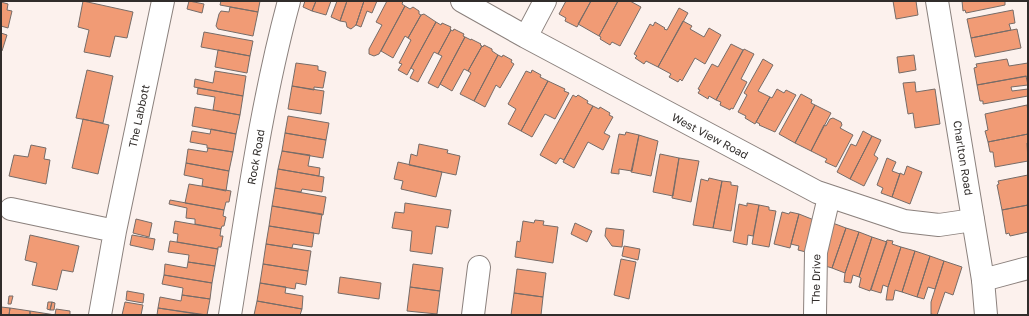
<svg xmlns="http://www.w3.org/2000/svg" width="1029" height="316" viewBox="0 0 1029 316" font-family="'Golos Text',sans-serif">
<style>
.building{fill:#f19b75;stroke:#766c68}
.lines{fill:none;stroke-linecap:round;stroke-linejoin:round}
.street-casing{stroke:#8b817d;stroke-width:24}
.secondary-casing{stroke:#8b817d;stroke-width:24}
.street{stroke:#fff;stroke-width:22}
.secondary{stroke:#fff;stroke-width:22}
.labels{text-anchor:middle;stroke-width:3.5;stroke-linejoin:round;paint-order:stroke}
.street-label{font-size:11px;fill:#312d2b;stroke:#fff}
</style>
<rect width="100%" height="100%" fill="#fcf1ed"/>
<path class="building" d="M83,1L133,12L127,38L115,36L110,57L84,52L89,30L78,27Z
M189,1L204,4L202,13L187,9Z
M221,1H260L258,12L220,5Z
M305,1H316L312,11L303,7Z
M316,1H331L326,15L312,11Z
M337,1H347L340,21L331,17Z
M347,1H364L356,25L351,29L347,27L346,22L340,21Z
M364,1H377L372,13L367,11L361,27L356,25Z
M387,1H403L402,4L405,6L379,54L374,56L369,54V49L382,25L376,22Z
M566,1H591L577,27L565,21L566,18L559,14Z
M591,1H618L599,36L578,24Z
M618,1H630L641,7L620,46L612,42L610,45L600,39L601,37L599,36Z
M893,1H916L918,15L896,19Z
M962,1H1005V5L966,13L965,10L963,11Z
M1,2L8,4L7,10L12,11L8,28L1,26Z
M405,6L410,9L413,7L419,11V14L421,15L408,38L405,36L393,58L381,51Z
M230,7L258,12L253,36L218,29L216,26L219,14L221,11L229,12Z
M679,8L688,13L658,67L646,61L644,64L635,58L637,56L634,54L650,24L653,26L655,22L665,28L664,29L667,30Z
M1013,10L1015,23L1009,24L1011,30L971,38L967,19Z
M424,14L436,22L407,75L398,70L402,64L399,63L411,40L408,38L421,15Z
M683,21L692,26L690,29L704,37L709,28L721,35L705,64L695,58L682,81L680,79L678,82L669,77L671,74L658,67Z
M436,22L441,25L442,23L451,27L450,29L451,30L438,54L434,52L418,82L410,78L414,70L411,68Z
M454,29L464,34L463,36L465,37L438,88L428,83L442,56L438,54L451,30L453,31Z
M1017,29L1021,48L975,57L971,38Z
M204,32L253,41L250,56L201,47Z
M1,33L7,35L2,51H1Z
M465,37L471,40V39L481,44L480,45L482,46L468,71L464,69L452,91L440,84Z
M731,44L743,50L716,100L709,96L708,99L698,93L700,90L698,89L712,64L718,67Z
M484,45L492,49V51L498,55L474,101L460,94L471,73L468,71L482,46L483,47Z
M744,49L754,54L741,79L747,82L733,109L731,108L730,110L720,105L721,102L716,100Z
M218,50L250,56L247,73L215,67Z
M498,55L502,57L503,55L512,60L511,62L514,64L500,88L496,85L485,107L474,101Z
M914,55L916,70L899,73L897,57Z
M763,59L773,65L758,91L770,97L755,124L745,118L746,116L738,112L747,95L744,93Z
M1007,59L1009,66L1028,63V76L977,85L974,68L977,67L976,64Z
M296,63L318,66V70L326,72L323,88L314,87V90L292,86Z
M87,70L113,76L103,123L76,118Z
M532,70L541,75L540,77L548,81L521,131L508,124L516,109L508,104L526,71L531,73Z
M215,71L246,76L243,96L194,87L195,79L213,83Z
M1026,76L1028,85L1011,87L1012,91L1028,89V96L983,104V101H980L977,85Z
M548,81L565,89L564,91L569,93L555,119L545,114L532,137L521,131Z
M915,82L916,92L935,89L940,124L915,128L913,113L908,114L903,83Z
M292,86L324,91L321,114L288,109Z
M198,88L243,96L240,115L213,110L215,97L197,94Z
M777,89L784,93L786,90L796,95L775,132L759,125L760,124L756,122L770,97L772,98Z
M801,94L812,100L811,103L815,105L795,143L779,134Z
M573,95L576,97L578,95L588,101L587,103L593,106L564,160L560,158L556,164L540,155Z
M815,105L831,113L811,151L795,143Z
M1027,105L1028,112V134L988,142L985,131L988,130L985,114Z
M593,106L599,109L600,107L610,113L609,115L613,117L604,133L610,136L603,150L588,142L574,168L563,162Z
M195,107L240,115L236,134L192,126Z
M288,116L329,123L326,140L285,133Z
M833,118L841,122L842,125L840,128L853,135L836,167L825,162L827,159L811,151L824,125L826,126L830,119Z
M83,119L109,125L98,174L72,168Z
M211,129L236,134L233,152L207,148V145L190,142L192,131L210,134Z
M863,131L872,136L850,179L837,172L851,144L856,146Z
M626,132L639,135L632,171L619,169V174L611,173L619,134L625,135Z
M285,133L326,140L323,158L282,151Z
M1028,134V142L1027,143L1028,161L995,167L993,152H990L988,142Z
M639,135L658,141L651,176L631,172Z
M872,136L881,140L874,155L878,158L864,186L850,179Z
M419,144L448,150L447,153L460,156L456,175L409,165L411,154L417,156Z
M31,145L46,148L44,159L50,160L46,184L9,176L14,155L28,157Z
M208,148L233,152L229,171L186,163L188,149L207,152Z
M282,151L310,155L308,166L320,168L319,176L278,169Z
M660,154L679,158L673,196L653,192Z
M679,158L699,161L691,202L672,198Z
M887,158L896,162L892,171L900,174L892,197L881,193L883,188L877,185Z
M398,162L442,172L436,197L401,189L403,181L394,179Z
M186,163L229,171L226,191L202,186L203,179L184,175Z
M907,166L922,172L910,204L892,197L900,173L904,175Z
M278,169L324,177L322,192L302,189L301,192L275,188Z
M1028,175V205L1002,210L997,185L999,184L998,181Z
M709,178L722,181L713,228L693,225L701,179L708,181Z
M722,181L731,182V185L738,186L731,231L713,228Z
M189,184L231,191L229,202H226L224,210L185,203Z
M275,188L326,197L323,215L272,206Z
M170,200L224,210L223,216L226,217L224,226H222L221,229L195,224V219L186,218L187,208L169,204Z
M405,203L451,210L448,228L436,226L432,254L410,251L412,231L392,228L395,212L404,213Z
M747,203L759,205L753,236L748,235L747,245L733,242L739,204L747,206Z
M759,205L769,207V210L776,211L769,247L752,244Z
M1028,205V232L1010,236L1009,233L1006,234L1002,210Z
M272,206L322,214L319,234L269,226Z
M782,212L789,214L790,212L799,214L790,248L774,244Z
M799,214L814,220L806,252L798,250L799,246L791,244Z
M136,219L152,223L149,237L133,233Z
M535,220L544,221L543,225L558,227L553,263L515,257L517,241L520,242L523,221L534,223Z
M175,221L221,229L220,236H223L221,247H218V249L177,242L178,234L173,233Z
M830,222L846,228L832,268L822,265Z
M575,223L592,231L587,242L571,234Z
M269,226L314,233L312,247L293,244L292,248L266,244Z
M606,228L624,230L622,247L612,246L605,236Z
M846,228L859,232L845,273L832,268Z
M859,232L872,237L859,277L853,275L851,283L844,282L845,273Z
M30,235L79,246L73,272L62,270L57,290L32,285L37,263L25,260Z
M132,235L155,239L153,250L130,245Z
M872,237L887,242L870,291L859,287L861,278L859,277Z
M887,240L893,241L892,244L901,247L888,287L883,285L881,293L871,290Z
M170,241L218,249L215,266L188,262L189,255L168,252Z
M266,244L311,251L308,271L263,264Z
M624,246L640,249L638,260L622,256Z
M901,247L915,251L902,292L895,290L893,300H886L888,287Z
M915,251L930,256L917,297L902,292Z
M930,256L944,261L935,289L928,287L924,299L917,297Z
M621,259L636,262L629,299L614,295Z
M944,261L962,267L953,295L945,292L937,315H935L931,314V302Z
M188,262L215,266L212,283L164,275L165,264L187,268Z
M263,264L308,271L306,285L296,283L295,289L260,283Z
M413,264L443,268L440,291L410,287Z
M517,269L546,273L543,297L514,293Z
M164,275L212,283L210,299L182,295L183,288L162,284Z
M340,277L381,283L379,299L338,293Z
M260,283L286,287L285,293L303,296L302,309L257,301Z
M410,287L440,291L437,314L407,311Z
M127,291L144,294L143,303L126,300Z
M514,293L543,297L541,315H511Z
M182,295L210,299L207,315L158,308L160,297L181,301Z
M9,296H13L11,304H8Z
M257,301L302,309L300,315H254Z
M48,302H52L50,310L47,309Z
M52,302L55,303L54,310H50Z
M125,302L143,305L141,315H122Z
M1,307L10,308L9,315H1Z
M10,308L30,311V315H9Z
M158,308L203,315H157Z
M56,309L70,311V315H49V314L55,315Z
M30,311L49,314V315H30Z"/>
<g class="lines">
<defs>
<path id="street" d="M462,1L526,37L817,192L904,221L939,225L973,220
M526,37L545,1
M11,209L115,231
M983,280L1028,268
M100,315L115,231L163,1
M230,315C247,210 261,104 289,1
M473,315L479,267
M815,315L816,252L829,197"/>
<path id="secondary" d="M937,1L983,280L986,315"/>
</defs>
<use href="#street" class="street-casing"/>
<use href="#secondary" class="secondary-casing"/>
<use href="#street" class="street"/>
<use href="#secondary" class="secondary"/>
</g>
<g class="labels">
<g class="street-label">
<text transform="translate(139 116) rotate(-78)" y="4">The Labbott</text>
<text transform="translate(710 136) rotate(28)" y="4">West View Road</text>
<text transform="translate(256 157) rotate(-80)" y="4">Rock Road</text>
<text transform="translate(963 158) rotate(81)" y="4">Charlton Road</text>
<text transform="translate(816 279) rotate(-89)" y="4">The Drive</text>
</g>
</g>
<rect width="1029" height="316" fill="none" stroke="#312d2b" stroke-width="4"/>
</svg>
